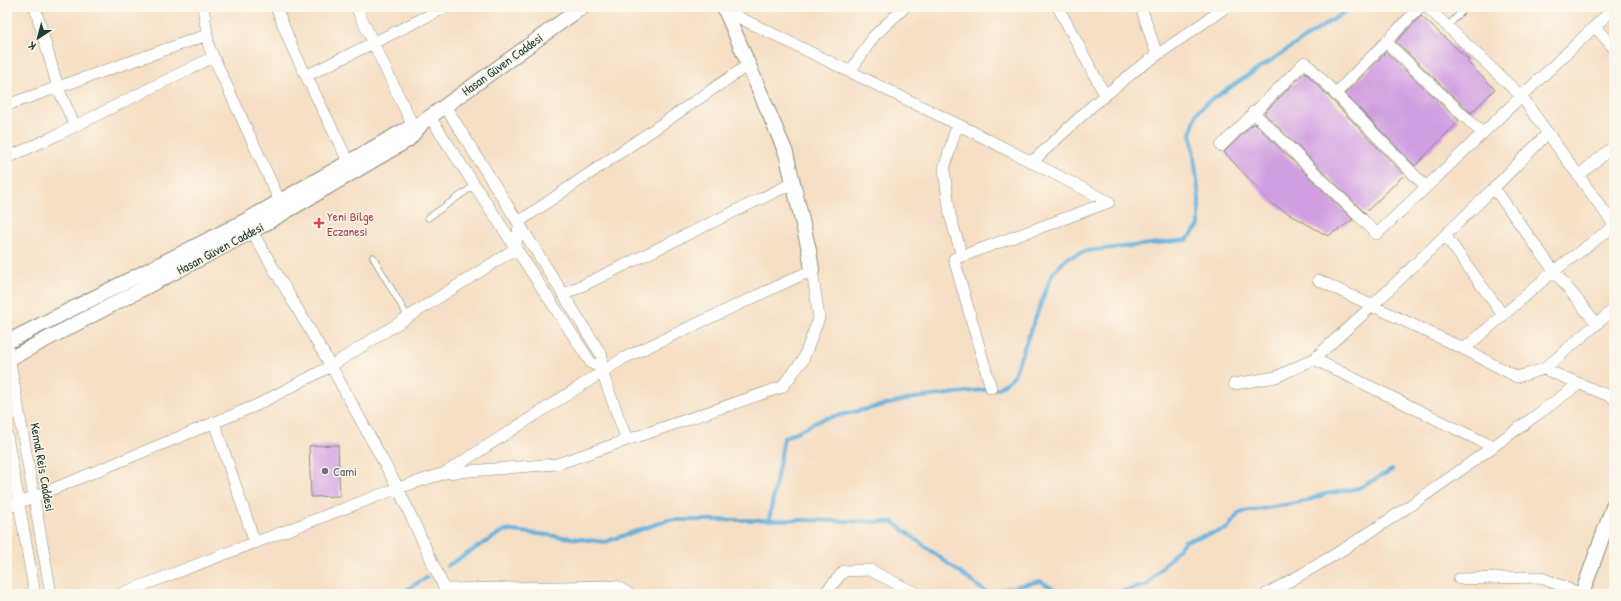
<svg xmlns="http://www.w3.org/2000/svg" width="1621" height="601" viewBox="0 0 1621 601" font-family="'Patrick Hand',sans-serif">
<style>
.lines{fill:none;stroke-linecap:round;stroke-linejoin:round}
.stream{stroke:#64b1dd;stroke-width:4}
.building{fill:#d09fe1}
.service-casing{stroke:#8a8e7c;stroke-width:7}
.minor-casing{stroke:#8a8e7c;stroke-width:12}
.tertiary-casing{stroke:#8a8e7c;stroke-width:16}
.service{stroke:#fff;stroke-width:5.5}
.minor{stroke:#fff;stroke-width:11}
.tertiary{stroke:#fff;stroke-width:14}
.health-dot{fill:#e0444e;stroke:#fbf7ec;stroke-width:1.5}
.worship-dot{fill:#6b7280;stroke:#fbf7ec;stroke-width:1.5}
.labels{text-anchor:middle;stroke-width:3;stroke-linejoin:round;paint-order:stroke}
.street-label{font-size:13px;fill:#1f3d34;stroke:#fbf7ec}
.health-label{font-size:13px;fill:#be3a42;stroke:#fbf7ec;text-anchor:start}
.worship-label{font-size:13px;fill:#5b616d;stroke:#fbf7ec;text-anchor:start}
</style>
<rect width="100%" height="100%" fill="#fbf7ec"/>
<filter id="ink" filterUnits="userSpaceOnUse"><feTurbulence type="fractalNoise" baseFrequency=".025" numOctaves="2"/><feDisplacementMap in="SourceGraphic" scale="8" xChannelSelector="R" yChannelSelector="G"/><feConvolveMatrix kernelMatrix="1 2 1 2 8 2 1 2 1" color-interpolation-filters="sRGB"/></filter>
<filter id="wash" filterUnits="userSpaceOnUse"><feTurbulence type="fractalNoise" baseFrequency=".012" numOctaves="4" result="noise"/><feDisplacementMap in="SourceGraphic" scale="16" xChannelSelector="R" yChannelSelector="G"/><feGaussianBlur stdDeviation="0.9" result="paint"/><feColorMatrix in="noise" values="0 0 0 0 0 0 0 0 0 0 0 0 0 0 0 0 0 1.4 0 .05"/><feComposite in="paint" operator="in"/></filter>
<g filter="url(#wash)">
<rect width="100%" height="100%" fill="#f5dfc5"/>
<g class="lines">
<path class="stream" d="M769,520L784,438L823,419L915,398L999,388L1013,377L1052,274L1067,258L1086,251L1187,240L1199,226V197L1191,132L1197,112L1208,102L1352,7
M447,566L505,530L605,542L668,520H803L893,522L987,593L1040,581L1062,594
M400,594L427,577
M1111,594L1147,585L1185,541L1227,529L1239,513L1306,501L1325,494L1359,488L1392,470"/>
</g>
<g id="blocks">
<path class="building" d="M1421,16L1469,60L1467,62L1495,89L1471,113L1396,42Z
M1386,52L1459,121L1415,166L1345,94Z
M1305,72L1404,175L1365,213L1264,113Z
M1254,123L1353,220L1328,236L1272,204L1224,152Z
M338,445L340,496L311,497L309,446Z"/>
</g>
</g>
<g filter="url(#ink)">
<use href="#blocks" fill-opacity="0" stroke="#8a8e7c" stroke-width="1"/>
<g class="lines">
<defs>
<path id="service" d="M1447,27L1466,7
M428,218L475,185
M373,257L408,317"/>
<path id="minor" d="M35,7L58,88L75,126
M203,7L209,47L283,208
M276,7L292,47L349,163
M356,7L413,126
M1058,7L1105,95
M1141,7L1157,55
M1427,7L1521,96L1614,225
M726,11L973,132L1109,202
M1595,27L1614,48
M1386,42L1482,133
M850,72L874,36L905,7
M306,76L446,7
M1335,94L1420,7
M7,105L207,35
M445,106L602,356L600,367L627,440
M1253,112L1377,234L1614,8
M430,117L591,363L600,367
M957,125L944,169L950,215L962,256
M1221,146L1305,62L1426,187
M7,158L59,134L213,57
M1032,162L1092,106L1137,69L1226,7
M1578,176L1614,146
M1494,188L1548,133
M248,225L331,366L398,488L447,594
M1445,235L1503,315
M1318,280L1464,349L1517,377L1544,369L1614,309
M565,294L793,183
M7,345L51,594
M1464,349L1554,271L1614,226
M1544,369L1614,398
M1234,384L1276,377L1314,359
M991,388L954,259L1109,202
M214,422L255,543
M7,436L35,594
M1493,447L1314,359L1372,306L1494,188L1554,271L1597,324
M7,508L257,405L331,366L515,249L520,221L748,65
M1459,579L1539,577L1582,594
M445,589L616,586L629,594
M120,594L398,488L445,473L624,358L812,270L819,318L803,360L782,387L557,464L445,473
M824,594L844,571L870,570L917,594
M1266,594C1377,535 1477,458 1579,384"/>
<path id="tertiary" d="M724,7L786,153L809,250L812,270
M7,342L245,221L403,131L423,122L582,7
M7,360L251,232L408,140L421,125
M1582,594L1614,504"/>
</defs>
<use href="#service" class="service-casing"/>
<use href="#minor" class="minor-casing"/>
<use href="#tertiary" class="tertiary-casing"/>
<use href="#service" class="service"/>
<use href="#minor" class="minor"/>
<use href="#tertiary" class="tertiary"/>
</g>
</g>
<path class="health-dot" d="M317 217h4v4h4v4h-4v4h-4v-4h-4v-4h4z"/>
<circle class="worship-dot" cx="325" cy="471" r="4"/>
<g class="labels">
<g class="street-label">
<text transform="translate(502 64) rotate(-36)" y="5">Hasan Güven Caddesi</text>
<text transform="translate(220 248) rotate(-28)" y="5">Hasan Güven Caddesi</text>
<text transform="translate(43 467) rotate(80)" y="5">Kemal Reis Caddesi</text>
</g>
<g class="health-label">
<text x="327" y="221">Yeni Bilge<tspan x="327" dy="15">Eczanesi</tspan></text>
</g>
<g class="worship-label">
<text x="333" y="476">Cami</text>
</g>
</g>
<rect width="1621" height="601" fill="none" stroke="#fbf7ec" stroke-width="24"/>
<g transform="translate(38 38) rotate(216)" stroke="#fbf7ec" stroke-width="3" paint-order="stroke">
<path d="M0-3L7 15L0 10L-7 15Z" fill="#1f3d34"/>
<text y="-6" font-size="11" font-weight="bold" text-anchor="middle" fill="#1f3d34">K</text>
</g>
</svg>
